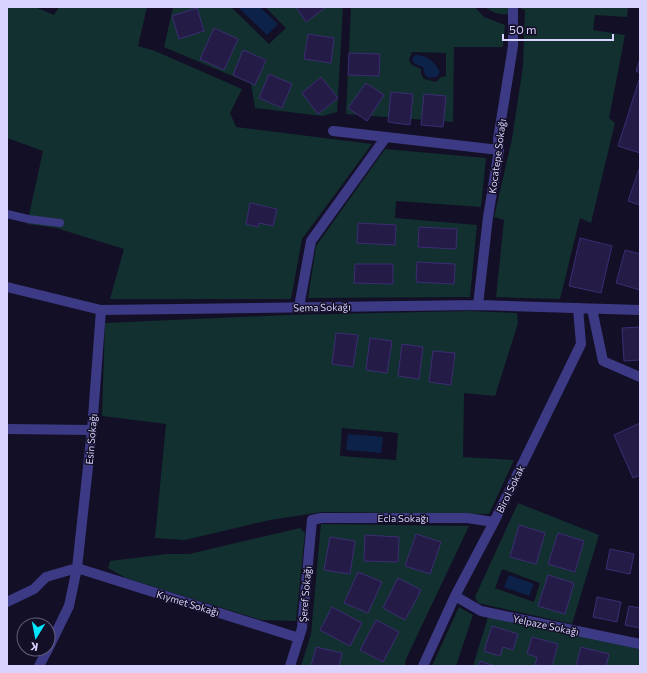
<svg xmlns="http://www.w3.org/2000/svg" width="647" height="673" viewBox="0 0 647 673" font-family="Commissioner,sans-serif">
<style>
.green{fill:#12302f;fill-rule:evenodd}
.water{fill:#0c2248}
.building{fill:#241b47;stroke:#3b2d73}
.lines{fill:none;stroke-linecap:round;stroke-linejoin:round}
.lane{stroke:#3d3a85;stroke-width:8}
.street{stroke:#3d3a85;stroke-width:10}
.labels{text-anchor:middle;stroke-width:3;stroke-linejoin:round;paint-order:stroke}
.street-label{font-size:10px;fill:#d9d4ff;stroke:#130f26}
</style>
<rect width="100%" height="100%" fill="#130f26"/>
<path class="green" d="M7,7H35L54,15L59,7H147L138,46L155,51L242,89L230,113L236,127L372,144L302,239L291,299H110L124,249L56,228L27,224L43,151L7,138Z
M173,7H231L269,44L286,28L265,7H343L337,112L323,116L255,108L251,84L164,47Z
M351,7H475L484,17L505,25L503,47H454L453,122L346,114ZM412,52L446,53V76L441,77L436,82L424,79L421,74V69L412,65L409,60Z
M486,7H508V14C500,15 492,13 486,7Z
M521,7H628L627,17L595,15L593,30L625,35L609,118L615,123L591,223L580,218L560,299L496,297L504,220L494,217L512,139L523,66L525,10L521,9Z
M385,149L486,158L481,207L396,201L395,218L477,225L470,297L308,298L316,246Z
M469,311L517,313L518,323L495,396L464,393L463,457L514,460L489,514L322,512L270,520L185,540L155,538L166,424L102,416L105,323L287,315ZM342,428L398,433L396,460L340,456Z
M518,503L599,535L572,624L478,603L475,597ZM502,569L540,583L534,602L495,588Z
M321,524L469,526L406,659L405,666H301L311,634Z
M300,528L305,533L296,621L261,620L126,578L108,568L110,561L167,554H189Z
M459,607L473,615L456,666H432Z
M488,617L640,649V666H473Z"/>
<path class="water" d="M241,7H260L278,24L267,35L239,8Z
M416,55C427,55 435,62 440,72L437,77L429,78L425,75L423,67L415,64L412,60L413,57Z
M348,434L383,437L381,453L346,450Z
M509,575L534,584L529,596L504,587Z"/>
<path class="building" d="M296,7H326L306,22Z
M197,8L204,31L179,39L172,16Z
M214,28L238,39L224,70L200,59Z
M308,34L334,38L331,63L304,59Z
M243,50L266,60L255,85L233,75Z
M349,53L380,54L379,76L348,75Z
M640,59V73L636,71Z
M269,74L292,84L282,108L259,98Z
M321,77L338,98L318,114L302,93Z
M639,80L640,81V153L618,146Z
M366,83L384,95L367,121L348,108Z
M391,92L413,94L410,125L388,122Z
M424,94L446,96L443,127L421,125Z
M639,169L640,170V205L628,201Z
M250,203L277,209L273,226L259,223L258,227L246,224Z
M358,223L396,225L395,245L357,243Z
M419,227L457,229L456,249L418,247Z
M580,238L612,246L601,293L569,286Z
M625,250L640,254V290L616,283Z
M417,262L455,264L454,284L416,282Z
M355,264H393V284L354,283Z
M640,327V360L624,361L622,328Z
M336,333L358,335L353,367L332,364Z
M370,338L392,341L387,373L366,370Z
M402,344L423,347L419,379L398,376Z
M433,351L455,353L451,385L429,382Z
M640,423V475L633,478L614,435Z
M519,525L545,533L536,564L510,557Z
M558,533L584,541L575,572L548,564Z
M416,534L441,542L430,574L405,566Z
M365,535L399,537L398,562L364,561Z
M330,537L355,541L350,574L324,570Z
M610,549L634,554L630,574L606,569Z
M358,572L382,582L368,613L344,603Z
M548,575L574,583L565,614L538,606Z
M398,578L421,590L405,620L383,608Z
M597,597L621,602L617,622L593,617Z
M629,606L640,608V628L625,625Z
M332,607L362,623L350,646L320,630Z
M376,620L399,632L383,662L360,650Z
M492,626L518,634L513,650L503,647L500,656L484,651Z
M532,637L558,644L552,666L535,665L537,657L527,654Z
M316,647L342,653L339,666H311Z
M581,647L609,654L606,666H576Z
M480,661L495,666H478Z"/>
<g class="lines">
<path class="lane" d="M7,214L28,219L60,223"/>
<path class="street" d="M333,131L386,137
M7,287L101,310L478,305L640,310
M478,305L488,217L499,150L498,139L513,46V7
M299,307L311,241L386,137L499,150
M592,309L603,361L640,377
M7,429L92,430
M77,568L299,638
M455,596L481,611L640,644
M7,602L34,589L46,577L77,568
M48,649L69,606L77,568L92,430L101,310
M39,666L48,649
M290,666L302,628L312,520L321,518H467L494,522
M423,666L455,596L494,522L581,344L578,308"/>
</g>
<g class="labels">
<g class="street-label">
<text transform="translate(497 156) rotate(-82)" y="4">Kocatepe Sokağı</text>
<text transform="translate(322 307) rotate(-1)" y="4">Sema Sokağı</text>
<text transform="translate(91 439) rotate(-85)" y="4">Esin Sokağı</text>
<text transform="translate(510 489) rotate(-64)" y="4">Birol Sokak</text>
<text x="403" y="522">Ecla Sokağı</text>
<text transform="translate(305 594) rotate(-85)" y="4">Şeref Sokağı</text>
<text transform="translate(188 603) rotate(17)" y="4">Kıymet Sokağı</text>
<text transform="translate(546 625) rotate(12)" y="4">Yelpaze Sokağı</text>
</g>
</g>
<rect width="647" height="673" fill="none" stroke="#d9d4ff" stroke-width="16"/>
<g transform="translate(36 637) rotate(190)"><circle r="19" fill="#130f26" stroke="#625e7d"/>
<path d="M0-3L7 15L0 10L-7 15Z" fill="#00e5ff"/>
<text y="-6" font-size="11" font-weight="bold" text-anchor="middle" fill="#d9d4ff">K</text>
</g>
<path d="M503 34v6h110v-6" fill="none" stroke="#d9d4ff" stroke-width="2"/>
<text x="509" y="34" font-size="12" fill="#d9d4ff" stroke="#130f26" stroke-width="3" paint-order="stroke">50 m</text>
</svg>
